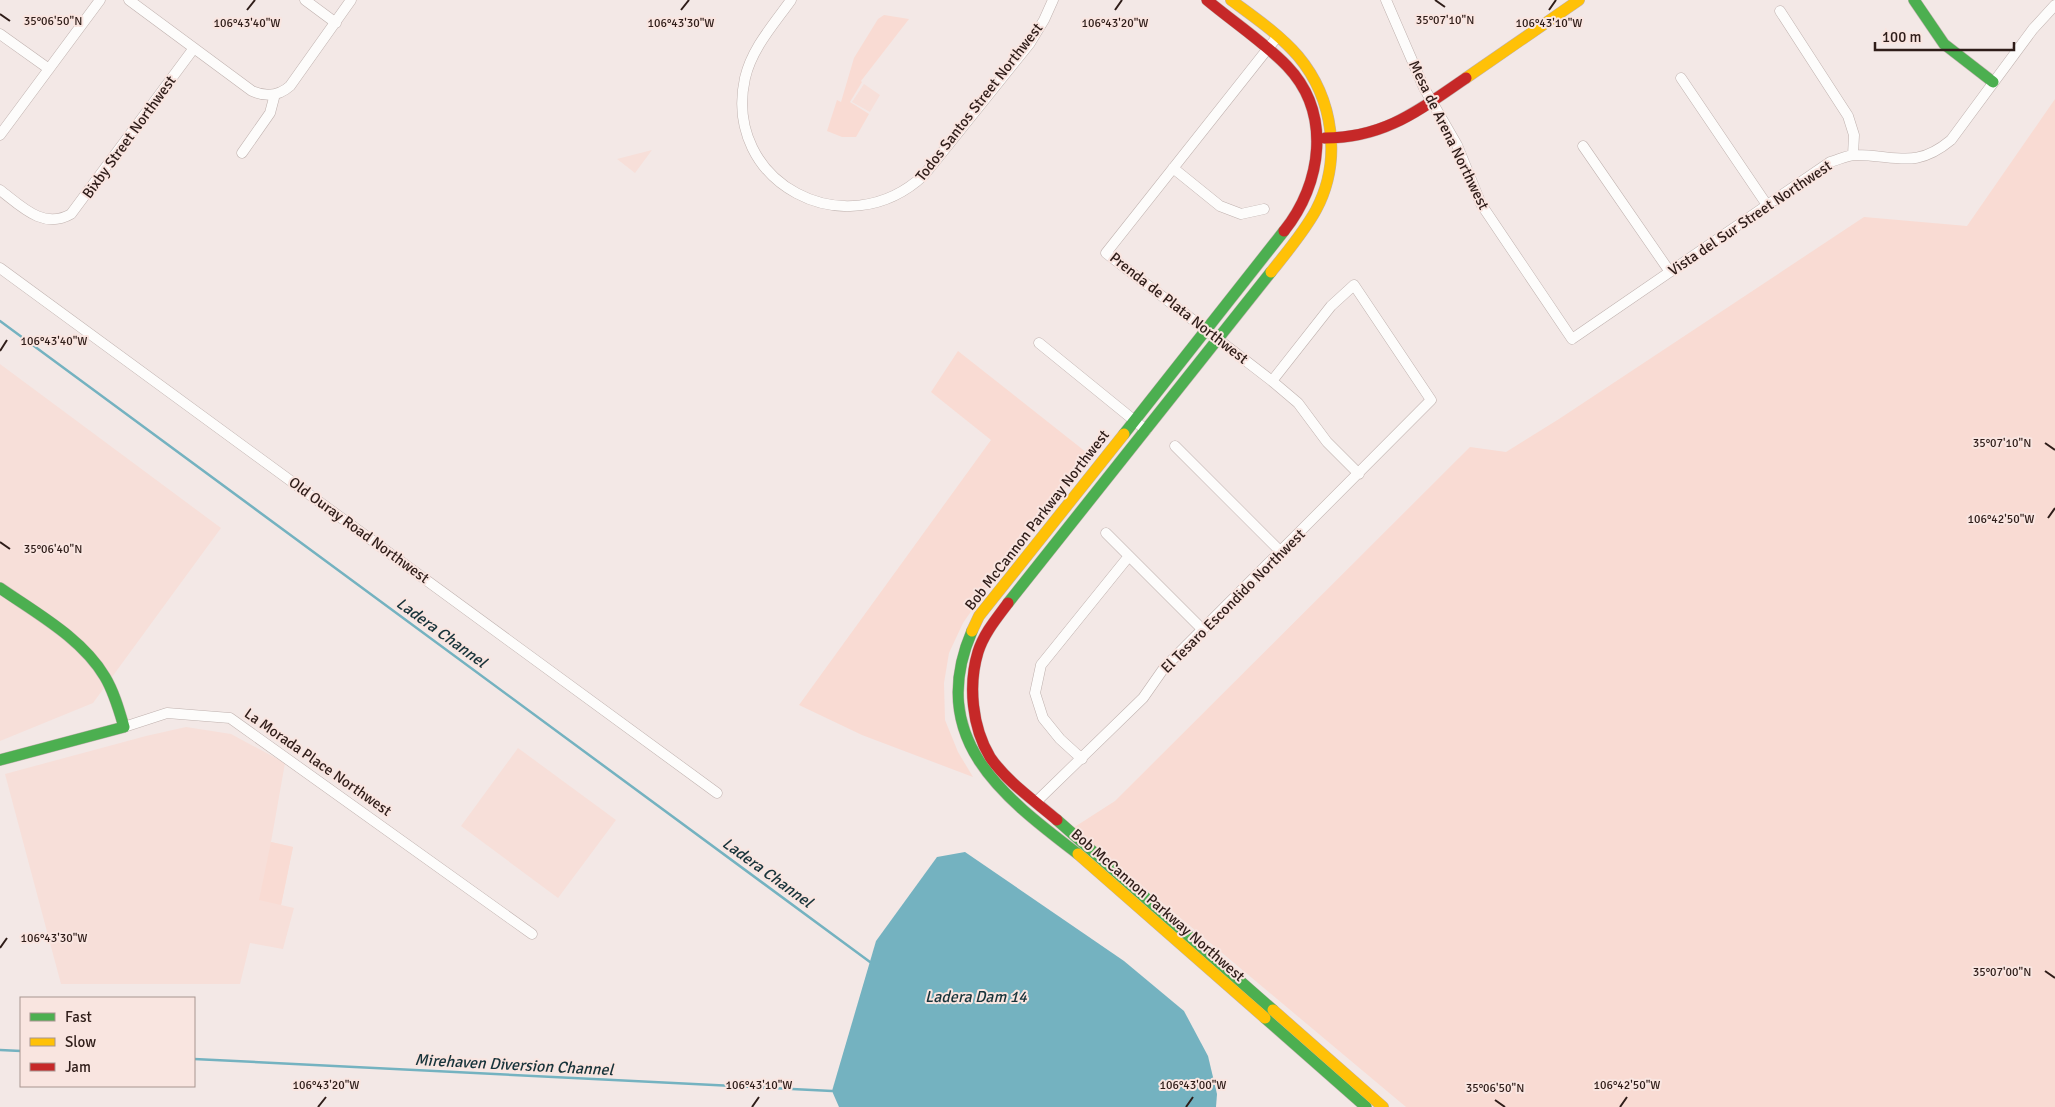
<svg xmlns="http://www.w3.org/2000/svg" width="2055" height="1107" viewBox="0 0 2055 1107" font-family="Signika,sans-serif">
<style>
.built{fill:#f7dfd9}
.green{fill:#f9dbd3}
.water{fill:#74b2c0}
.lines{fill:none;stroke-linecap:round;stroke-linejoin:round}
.stream{stroke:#74b2c0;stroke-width:2.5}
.street-casing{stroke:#bfb1ae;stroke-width:11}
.fast-casing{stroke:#bfb1ae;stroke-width:12}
.slow-casing{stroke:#bfb1ae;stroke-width:12}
.jam-casing{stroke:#bfb1ae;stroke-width:12}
.street{stroke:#fdfcfb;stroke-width:10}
.fast{stroke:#4caf50;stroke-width:11}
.slow{stroke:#ffc107;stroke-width:11}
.jam{stroke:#c62828;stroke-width:11}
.ticks{fill:none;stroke:#2f1d19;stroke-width:2}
.labels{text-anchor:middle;stroke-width:4;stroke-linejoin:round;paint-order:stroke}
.street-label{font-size:15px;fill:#2f1d19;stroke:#f9e5e0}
.water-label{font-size:16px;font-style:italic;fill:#17333a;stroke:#f9e5e0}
.ticks-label{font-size:12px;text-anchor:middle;fill:#2f1d19;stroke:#f9e5e0;stroke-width:4;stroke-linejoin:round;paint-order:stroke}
</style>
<rect width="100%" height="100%" fill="#f3e8e6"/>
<path class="built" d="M864,84L880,95L870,112L852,102Z
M652,150L635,173L617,159Z
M0,364L221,528L93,703L0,741Z
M186,727L231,734L285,763L271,842L293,847L281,905L294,908L283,949L250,943L240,984H61L5,774L146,736Z
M518,748L616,820L558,898L461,826Z"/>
<path class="green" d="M884,15L909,19L861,81L862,82L850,102L869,114L856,137H842L827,131L837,100L841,102L854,58L878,19Z
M2055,99V1107H1406L1073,828L1115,801L1470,447L1506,452L1559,419L1864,217L1967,226Z
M958,351L1091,456L990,584L963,623L949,653L944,683L945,720L958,752L973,777L862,735L799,705L991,440L931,392Z
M271,842L293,847L281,905L259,900Z"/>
<path class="water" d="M965,852L1124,961L1184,1011L1208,1056L1217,1094L1216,1107H839L832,1091L876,941L937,857Z"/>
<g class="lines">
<path class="stream" d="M0,321L870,962
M0,1050L21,1051
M194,1059L832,1091"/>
<defs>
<path id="street" d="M129,0L252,91C266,97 279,96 290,86L351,0
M305,0L336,23
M791,0C774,24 752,48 745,78C722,183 846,248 924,175L1030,43L1044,20L1053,0
M1386,0L1424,88L1457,145L1481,204L1572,339L1830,162C1838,160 1847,155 1856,155C1896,155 1915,170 1951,140L2033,29L2055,5
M1780,11L1848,116L1854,135L1853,155
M0,34L49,69
M1277,37L1106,253L1272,381L1298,403L1327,442L1359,474
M1681,78L1767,205
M0,135L100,0
M1583,146L1670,272
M242,153L270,113L275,94
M1173,168L1220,206L1241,214L1264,209
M0,190C21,206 43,230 71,214L194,48
M0,268L717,793
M1039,343L1146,430
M1175,446L1281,552
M1106,533L1203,630
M124,727L167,713L230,718L532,934
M1082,759L1060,739L1043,718L1035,693L1041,665L1129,556
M1036,802L1143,698L1164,668L1431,400L1354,285L1331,306L1272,381"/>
<path id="fast" d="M1914,0L1944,44L1993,82
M1124,434L1284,231
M0,588C36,613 82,638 105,677C114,692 119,710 124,727L0,760
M1008,603L1271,272
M972,631C926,738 1002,796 1078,854
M1057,820L1273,1010
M1265,1018L1366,1107"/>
<path id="slow" d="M1231,0C1254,17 1279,34 1298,56C1334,99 1342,161 1316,210C1304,232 1287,252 1271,272
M1466,78L1579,0
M972,631L979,616L1124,434
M1078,854L1265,1018
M1273,1010L1383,1107"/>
<path id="jam" d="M1207,0C1232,21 1265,43 1287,66C1332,113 1322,184 1284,231
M1325,138C1385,138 1419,110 1466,78
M1008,603C997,618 984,633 978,652C968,685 972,727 990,757C1007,782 1035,801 1057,820"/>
</defs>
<use href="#street" class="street-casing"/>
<use href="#fast" class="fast-casing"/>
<use href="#slow" class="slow-casing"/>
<use href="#jam" class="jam-casing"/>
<use href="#street" class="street"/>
<use href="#fast" class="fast"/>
<use href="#slow" class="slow"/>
<use href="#jam" class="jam"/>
</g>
<path class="ticks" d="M1435,0L1445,7M247,10L255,0M681,10L689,0M1115,10L1122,0M1549,10L1556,0M0,14L10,21M0,351L7,340M2045,443L2055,450M2048,518L2055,508M0,542L10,549M0,948L7,938M2045,971L2055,978M1495,1100L1505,1107M318,1107L326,1097M752,1107L759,1097M1186,1107L1193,1097M1620,1107L1627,1097"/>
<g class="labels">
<g class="street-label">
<text transform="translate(979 102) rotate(-52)" y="5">Todos Santos Street Northwest</text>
<text transform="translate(1449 135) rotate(64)" y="5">Mesa de Arena Northwest</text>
<text transform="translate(129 137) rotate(-54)" y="5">Bixby Street Northwest</text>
<text transform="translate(1750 218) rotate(-34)" y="5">Vista del Sur Street Northwest</text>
<text transform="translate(1179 308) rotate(38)" y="5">Prenda de Plata Northwest</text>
<text transform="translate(1037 520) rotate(-52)" y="5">Bob McCannon Parkway Northwest</text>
<text transform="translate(359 530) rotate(36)" y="5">Old Ouray Road Northwest</text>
<text transform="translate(1233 601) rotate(-45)" y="5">El Tesaro Escondido Northwest</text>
<text transform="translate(318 762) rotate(35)" y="5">La Morada Place Northwest</text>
<text transform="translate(1158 905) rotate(41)" y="5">Bob McCannon Parkway Northwest</text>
</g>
<g class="water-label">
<text transform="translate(442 632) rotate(36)" y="6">Ladera Channel</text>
<text transform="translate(768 872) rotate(36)" y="6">Ladera Channel</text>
<text x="976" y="1002">Ladera Dam 14</text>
<text transform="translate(514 1064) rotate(3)" y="6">Mirehaven Diversion Channel</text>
</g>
</g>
<g class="ticks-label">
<text x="1445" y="24">35°07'10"N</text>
<text x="53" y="25">35°06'50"N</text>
<text x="247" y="27">106°43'40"W</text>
<text x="681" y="27">106°43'30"W</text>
<text x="1115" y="27">106°43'20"W</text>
<text x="1549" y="27">106°43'10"W</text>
<text x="54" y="345">106°43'40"W</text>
<text x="2002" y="447">35°07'10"N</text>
<text x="2001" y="523">106°42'50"W</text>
<text x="53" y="553">35°06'40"N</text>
<text x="54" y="942">106°43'30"W</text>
<text x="2002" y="976">35°07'00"N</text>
<text x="326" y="1089">106°43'20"W</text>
<text x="759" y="1089">106°43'10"W</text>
<text x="1193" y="1089">106°43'00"W</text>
<text x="1627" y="1089">106°42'50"W</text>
<text x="1495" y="1092">35°06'50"N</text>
</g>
<rect x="20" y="997" width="175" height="90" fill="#f9e5e0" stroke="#a89590"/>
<rect x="30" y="1013" width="25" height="8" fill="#4caf50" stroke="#a89590"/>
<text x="65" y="1022" font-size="15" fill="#2f1d19">Fast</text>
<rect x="30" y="1038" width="25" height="8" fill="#ffc107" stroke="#a89590"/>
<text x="65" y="1047" font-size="15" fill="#2f1d19">Slow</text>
<rect x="30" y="1063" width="25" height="8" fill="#c62828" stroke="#a89590"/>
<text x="65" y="1072" font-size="15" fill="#2f1d19">Jam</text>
<path d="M1875 42v8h139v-8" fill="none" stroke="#2f1d19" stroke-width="2.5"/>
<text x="1882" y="42" font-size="15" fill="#2f1d19" stroke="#f9e5e0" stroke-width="4" paint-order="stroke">100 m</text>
</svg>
